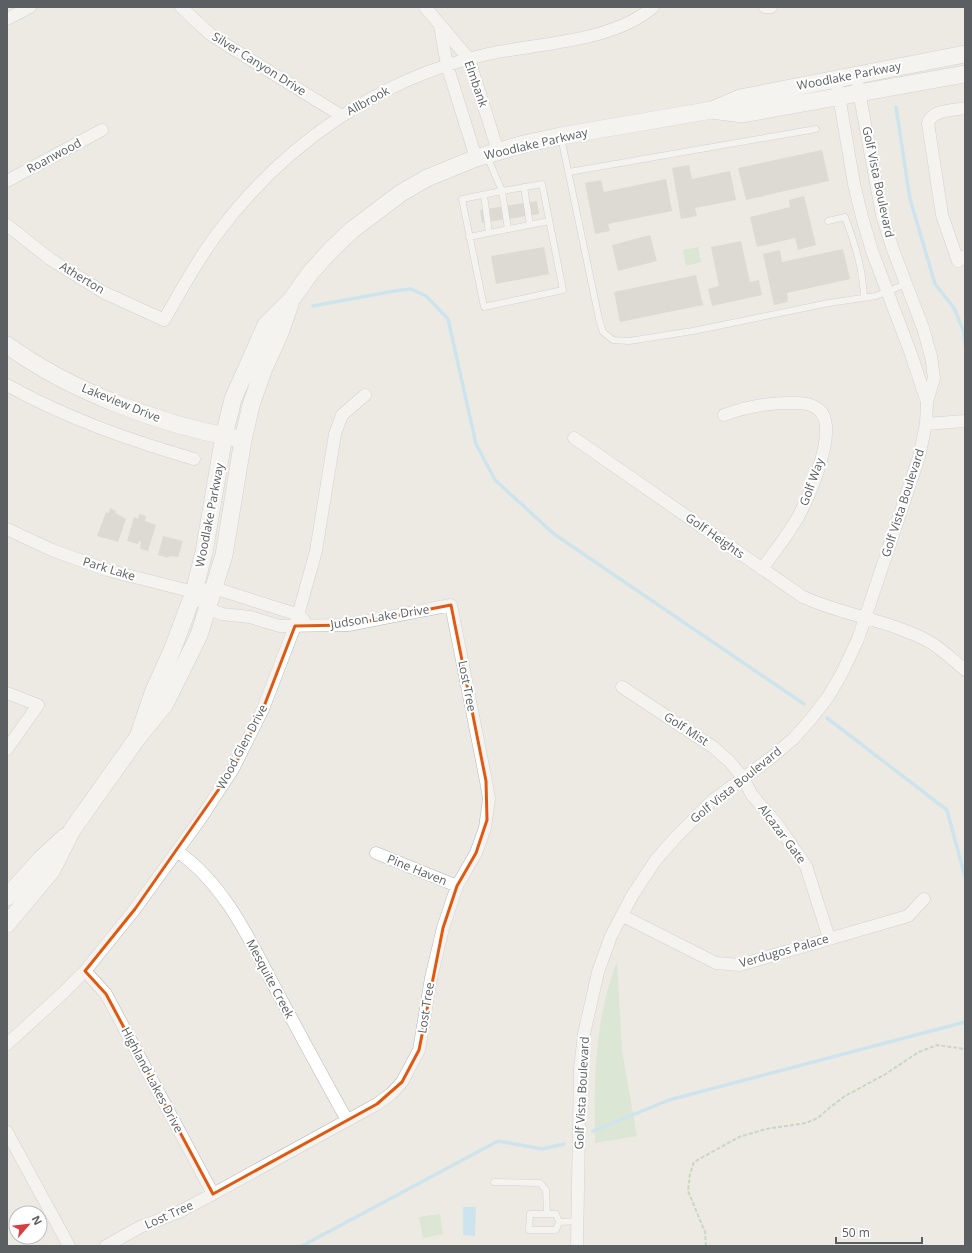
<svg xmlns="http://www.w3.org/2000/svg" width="972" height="1253" viewBox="0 0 972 1253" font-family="'Open Sans',sans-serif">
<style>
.green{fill:#c5e2c2}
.water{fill:#a9ddf7}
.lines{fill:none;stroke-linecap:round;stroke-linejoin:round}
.stream{stroke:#a9ddf7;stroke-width:3.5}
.building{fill:#cac7c2}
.lane-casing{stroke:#b4b6b9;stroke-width:7}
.street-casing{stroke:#b4b6b9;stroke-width:13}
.secondary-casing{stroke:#b2b6b9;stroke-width:18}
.path{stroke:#9cc3a2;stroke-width:2;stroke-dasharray:4 2;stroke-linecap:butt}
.lane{stroke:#fff;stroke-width:6}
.street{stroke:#fff;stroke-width:12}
.secondary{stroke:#fff;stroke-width:17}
.marked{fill:none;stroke:#e15910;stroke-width:3;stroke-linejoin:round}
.labels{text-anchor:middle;stroke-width:4;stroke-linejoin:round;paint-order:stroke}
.street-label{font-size:12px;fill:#5b5f62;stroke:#fff}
</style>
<rect width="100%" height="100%" fill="#edeae3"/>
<path class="green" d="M698,247L701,262L686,266L683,250Z
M617,962L622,1051L637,1136L595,1143C594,1081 594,1021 617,962Z
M440,1214L443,1234L423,1238L419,1217Z"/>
<path class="water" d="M463,1207H476L475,1236L463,1235Z"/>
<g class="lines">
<path class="stream" d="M896,107L910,199L935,284L954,308L964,332L965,345
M313,306L394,291L411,289L426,296L448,319L476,444L495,480L554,534L804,704
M827,718L947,810L965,877
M593,1131L669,1100L965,1022
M302,1246L498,1141L542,1149L564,1144"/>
</g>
<path class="building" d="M822,150L829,181L746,200L738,168Z
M689,165L692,179L730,171L736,200L695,208L697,216L681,219L672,168Z
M666,179L672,211L608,224L610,231L595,234L585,183L601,180L604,192Z
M804,196L816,245L798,250L795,238L757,247L750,217L790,207L789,200Z
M537,201L539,214L482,223L480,210Z
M650,235L657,261L618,271L612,245Z
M741,241L750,282L759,280L762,295L712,306L708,289L719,286L711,247Z
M544,247L549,274L496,284L491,256Z
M843,249L850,279L787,293L788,302L774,305L763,254L780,250L782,262Z
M696,275L703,305L620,322L614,292Z
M110,508L116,511L115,513L126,519L118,542L97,536L106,512L109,513Z
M139,514L146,516L145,521L156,525L148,551L140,549L141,542L139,541L138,544L127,541L134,517L138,519Z
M163,536L183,541L178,557L169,556L168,558L158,555Z"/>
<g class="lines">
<defs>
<path id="lane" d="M561,137L599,319L603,332L613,340L629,341L693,331L829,303L876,296L906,284
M487,156L502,191L462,199L484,307L563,290L542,184L502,191L508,229
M569,172L816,129
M524,187L530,225
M484,195L489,233
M828,221L845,217C855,244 863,269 864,298
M469,237L549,221
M494,1182L540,1183L546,1190L547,1214
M559,1222L556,1230H529L530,1214H556L559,1222L578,1221"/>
<path id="street" d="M181,7L210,34L230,47L342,116
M425,7L469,59L498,151
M765,7H771
M7,19L30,7
M440,26L447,65L476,158
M838,90L854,184L862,217L872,251L911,354L927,402
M965,108C952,111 933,109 928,123L942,215L958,261L965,256
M7,181L102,130
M7,225L50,259L103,292L164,320C181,291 197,260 217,234C283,145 379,78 488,54C539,43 613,42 653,7
M7,385C66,418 129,440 194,459
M724,415C745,407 765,403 789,403C799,403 809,402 818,409C841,425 809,497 798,517C788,535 774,552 762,569
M926,424L965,421
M574,438L803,597C843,615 891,621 928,641C941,648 953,660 965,670
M7,529L52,550L107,570L194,592L214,588L299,615L304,620
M622,687L713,747L730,762L743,778L752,795L777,824L806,866L829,938
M7,693L38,705L7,749
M177,851C227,886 252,945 280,997C302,1038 324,1079 347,1120
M376,853L457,886
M623,916L716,963L740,965L908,916L924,899
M85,971L106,994L213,1194
M7,1044L62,994L85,971L135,909L201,818L233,769L263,709L295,626L316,551L335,434L342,415L365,395
M7,1132L69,1246
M106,1246L140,1227L179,1212L213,1194L377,1104L391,1094L402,1082L419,1050L431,978L443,928L457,886L476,853L485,828L489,799L486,781L451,605L348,625L280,626L250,617L222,614L208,609L202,602
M577,1246L580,1069L584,1034L598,972L611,936L632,896L655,861L676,837L713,800L772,757L793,739L811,719L828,697L842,673L858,639L919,457L926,424L927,402L934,378L931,356L923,328L892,247L882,215L858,86"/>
<path id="secondary" d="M712,110L742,114L965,74
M7,345C70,391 159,424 235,438
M138,737L153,693L173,648L194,592L204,552L224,436L233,399L266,325L291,300L311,272L331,250L352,230L401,193L427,178L476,158L524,144L561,136L712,110L740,98L965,54
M7,897L41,859L65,837
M7,924L52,870L72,830L138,737L165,704L199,635L224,555L243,440L251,405L264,368L280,333L290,304"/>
</defs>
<use href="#lane" class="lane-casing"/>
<use href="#street" class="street-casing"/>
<use href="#secondary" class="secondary-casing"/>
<path class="path" d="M706,1246L705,1232L688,1191L690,1174L694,1162L739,1137L766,1129L806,1123L818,1118L828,1109L845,1096L884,1075L919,1052L937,1045L965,1049"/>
<use href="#lane" class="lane"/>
<use href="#street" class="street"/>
<use href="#secondary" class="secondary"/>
</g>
<path d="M0 0H972V1253H0ZM451,605L486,781L487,820L476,853L457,886L443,928L419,1050L402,1082L377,1104L213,1194L106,994L85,971L135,909L233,769L263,709L295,626L348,625Z" fill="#edeae3" fill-opacity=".55" fill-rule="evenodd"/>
<path class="marked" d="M451,605L486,781L487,820L476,853L457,886L443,928L419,1050L402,1082L377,1104L213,1194L106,994L85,971L135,909L233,769L263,709L295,626L348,625Z"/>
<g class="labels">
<g class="street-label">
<text transform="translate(259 64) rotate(32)" y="4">Silver Canyon Drive</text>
<text transform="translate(849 76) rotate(-11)" y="4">Woodlake Parkway</text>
<text transform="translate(476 84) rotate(71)" y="4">Elmbank</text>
<text transform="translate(368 101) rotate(-29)" y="4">Allbrook</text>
<text transform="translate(536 144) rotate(-13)" y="4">Woodlake Parkway</text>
<text transform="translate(54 156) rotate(-28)" y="4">Roanwood</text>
<text transform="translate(878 182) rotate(78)" y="4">Golf Vista Boulevard</text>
<text transform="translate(82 278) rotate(31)" y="4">Atherton</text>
<text transform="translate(121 403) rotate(22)" y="4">Lakeview Drive</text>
<text transform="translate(812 482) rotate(-70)" y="4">Golf Way</text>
<text transform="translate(903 503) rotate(-72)" y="4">Golf Vista Boulevard</text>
<text transform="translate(210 515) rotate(-79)" y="4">Woodlake Parkway</text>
<text transform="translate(715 536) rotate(35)" y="4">Golf Heights</text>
<text transform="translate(109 569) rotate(17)" y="4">Park Lake</text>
<text transform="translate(380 617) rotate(-9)" y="4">Judson Lake Drive</text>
<text transform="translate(467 686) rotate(79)" y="4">Lost Tree</text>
<text transform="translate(686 729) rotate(33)" y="4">Golf Mist</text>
<text transform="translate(242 747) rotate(-62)" y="4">Wood Glen Drive</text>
<text transform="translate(736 785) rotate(-39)" y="4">Golf Vista Boulevard</text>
<text transform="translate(782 834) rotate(53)" y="4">Alcazar Gate</text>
<text transform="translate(417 870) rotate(22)" y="4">Pine Haven</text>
<text transform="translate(784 951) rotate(-16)" y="4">Verdugos Palace</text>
<text transform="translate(270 979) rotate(62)" y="4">Mesquite Creek</text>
<text transform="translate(426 1008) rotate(-81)" y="4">Lost Tree</text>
<text transform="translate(152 1080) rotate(62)" y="4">Highland Lakes Drive</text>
<text transform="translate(582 1093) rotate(-87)" y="4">Golf Vista Boulevard</text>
<text transform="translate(169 1215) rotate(-24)" y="4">Lost Tree</text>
</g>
</g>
<rect width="972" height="1253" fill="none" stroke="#5b5f62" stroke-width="16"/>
<g transform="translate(28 1225) rotate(62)"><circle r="19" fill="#ffffff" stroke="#bdbfc0"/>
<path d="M0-3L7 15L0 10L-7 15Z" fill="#d93d41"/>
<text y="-6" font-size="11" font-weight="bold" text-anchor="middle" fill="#5b5f62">N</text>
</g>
<path d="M836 1237v6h86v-6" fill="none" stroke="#5b5f62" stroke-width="2"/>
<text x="842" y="1237" font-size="12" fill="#5b5f62" stroke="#ffffff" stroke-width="3" paint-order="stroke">50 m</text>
</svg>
